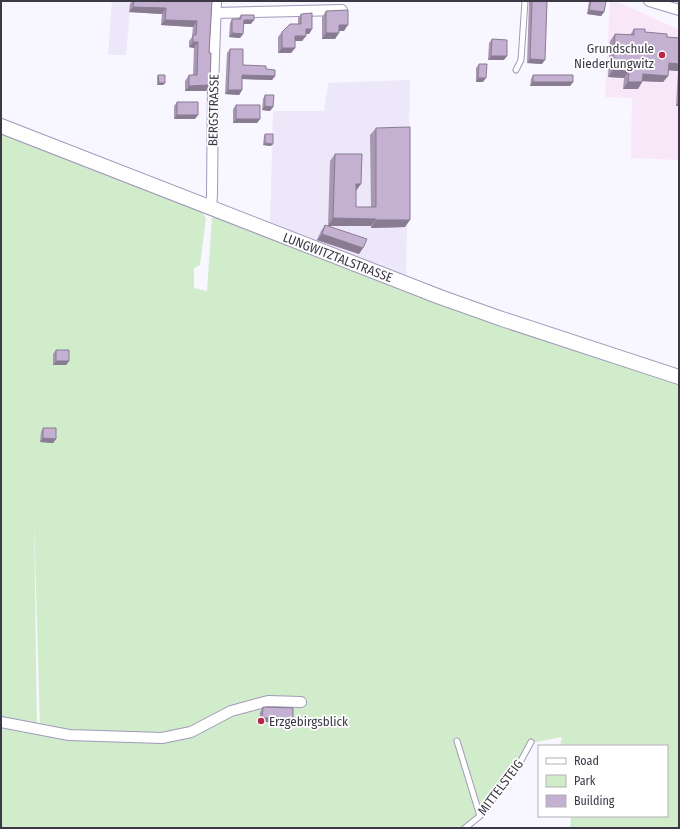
<svg xmlns="http://www.w3.org/2000/svg" width="680" height="829" viewBox="0 0 680 829" font-family="'Fira Sans Condensed',sans-serif">
<style>
.built{fill:#ece8fa}
.education{fill:#f8e7f9}
.green{fill:#d1ecca;fill-rule:evenodd}
.lines{fill:none;stroke-linecap:round;stroke-linejoin:round}
.lane-casing{stroke:#a199bb;stroke-width:7}
.street-casing{stroke:#a199bb;stroke-width:12}
.secondary-casing{stroke:#a199bb;stroke-width:16}
.lane{stroke:#fff;stroke-width:5}
.street{stroke:#fff;stroke-width:10}
.secondary{stroke:#fff;stroke-width:14}
.wall{fill:#a997b3}
.shaded-wall{fill:#897b92}
.building{fill:#c4b0d0;stroke:#897b92}
.poi-dot{fill:#b92747;stroke:#fff;stroke-width:1.5}
.labels{text-anchor:middle;stroke-width:3.5;stroke-linejoin:round;paint-order:stroke}
.poi-label{font-size:13px;fill:#3c3947;stroke:#fff;text-anchor:end}
.street-label{font-size:13px;fill:#3c3947;stroke:#fff}
</style>
<rect width="100%" height="100%" fill="#f8f6fe"/>
<path class="built" d="M112,1H208L205,48L189,47V41H192V27L161,25L162,14L130,12L126,55H108Z
M410,80L406,280L270,225L273,111H324L328,83Z"/>
<path class="education" d="M610,1H616L679,30V160L631,158L632,98L605,97Z"/>
<path class="green" d="M1,133L202,211L206,219L200,265L194,268V288L207,291L212,218L216,216L679,383V828H570L571,816H667V746H560L562,737L531,743L517,768L480,816L465,828H1ZM34,517L40,730L37,729Z"/>
<g class="lines">
<defs>
<path id="lane" d="M516,70L521,60L525,1
M457,741L480,816
M465,828L480,816L517,768L531,742"/>
<path id="street" d="M649,1L679,10
M216,13L342,10
M211,208L212,195L213,86L216,1
M1,722L69,735L162,738L191,732L231,711L268,701L301,702"/>
<path id="secondary" d="M1,126L440,297L502,319L679,377"/>
</defs>
<use href="#lane" class="lane-casing"/>
<use href="#street" class="street-casing"/>
<use href="#secondary" class="secondary-casing"/>
<use href="#lane" class="lane"/>
<use href="#street" class="street"/>
<use href="#secondary" class="secondary"/>
</g>
<path class="wall" d="M132,1H212L209,53L210,85L206,91H185V81L189,75H193L194,48L189,47V41L192,37L193,27L161,25L162,14L129,12L130,4Z
M529,1H547L542,64L527,63Z
M589,1H591L604,12L601,16L587,14Z
M326,11L344,31H339L335,39H322V17Z
M301,14L312,29L309,34H306V36L302,41H295V48L291,53H278V37L282,32L298,24V18Z
M241,15L251,24H243V34L240,38L229,37L230,23L232,19H238Z
M634,29L667,37L679,38V106H676L678,71L668,70V76L663,82L642,81V82L638,89H623L624,78L608,77L610,41L615,34L630,35Z
M492,39L504,60H488L489,43Z
M230,49L243,65L266,69L275,76L272,80L242,79V90L239,95L225,94L227,53Z
M479,64L483,82H476V68Z
M158,75L165,83L163,85H157V77Z
M533,75L573,82L570,86H530L531,79Z
M265,95L273,107L270,111L262,110L263,99Z
M177,102L195,119H174V106Z
M236,105L260,119L257,123H233V109Z
M376,128L405,227L371,228V226H328L330,161L335,154L356,191V207H371L370,135Z
M265,134L271,146L263,145L264,136Z
M325,225L363,248L359,254L317,240L321,231Z
M56,350L69,361L66,365H53V354Z
M43,428L56,439L53,443L40,442L41,432Z
M263,707L290,723H282L280,727H271L272,722H259L260,712Z"/>
<path class="shaded-wall" d="M133,7L166,8L162,14L129,12Z
M589,10L604,12L601,16L587,14Z
M165,20L197,21L193,27L161,25Z
M244,20H254L251,24H241Z
M339,25H348L344,31H335Z
M306,29H312L309,34H302Z
M232,33L243,34L240,38L229,37Z
M326,33H339L335,39H322Z
M295,36H306L302,41H291Z
M193,42H198L194,48L189,47Z
M282,48H295L291,53H278Z
M491,56H507L504,60H488Z
M530,59L545,60L542,64L527,63Z
M669,63L679,64V70L678,71L664,70Z
M613,70L629,71L624,78L608,77Z
M643,74L668,76L663,82L638,81Z
M242,75L275,76L272,80L240,79Z
M478,78H486L483,82H476Z
M533,82H573L570,86H530Z
M628,82H642L638,89H623Z
M159,83H165L163,85H157Z
M210,85L206,91H185L189,86Z
M228,90H242L239,95L225,94Z
M679,102V106H676Z
M265,106L273,107L270,111L262,110Z
M177,115H198L195,119H174Z
M236,119H260L257,123H233Z
M265,143L273,144L271,146L263,145Z
M356,184H361L356,191Z
M333,218L376,219L371,226H328Z
M376,220H410L405,227L371,228Z
M322,234L363,248L359,254L317,240Z
M56,361H69L66,365H53Z
M43,438L56,439L53,443L40,442Z
M262,718H274L272,722H259Z
M282,718L293,719L290,723L280,722Z
M274,723H282L280,727H271Z"/>
<path class="building" d="M134,1H212L209,53H211L210,85L189,86V75H197L198,42H193V35H196L197,21L165,20L166,8L133,7Z
M532,1H547L545,60L530,59Z
M591,1H606L604,12L589,10Z
M348,10V25H339V33H326V11Z
M312,13V29H306V36H295V48H282V32L290,24H301V14Z
M241,15H254V20H244L243,34L232,33V19H241Z
M634,29H645V32L667,34V37L679,38V64L669,63L668,76L643,74L642,82H628L629,71L613,70L615,34L634,35Z
M492,39L507,40V56H491Z
M230,49H243V65L266,66V69L275,70V76L242,75V90H228Z
M479,64H487L486,78H478Z
M158,75H165V83H159Z
M533,75H573V82H533Z
M265,95H274L273,107L265,106Z
M177,102H198V115H177Z
M236,105H260V119H236Z
M410,127V220H376V219L333,218L335,154H362L361,184H356V207H376V128Z
M265,134H273V144L265,143Z
M325,225L367,239L363,248L322,234Z
M56,350H69V361H56Z
M43,428H56V439L43,438Z
M263,707L293,708V719L282,718V723H274V718H262Z"/>
<g class="poi-dot">
<circle cx="662" cy="55" r="4"/>
<circle cx="261" cy="721" r="4"/>
</g>
<g class="labels">
<g class="poi-label">
<text x="654" y="53">Grundschule<tspan x="654" dy="15">Niederlungwitz</tspan></text>
<text x="269" y="726" text-anchor="start">Erzgebirgsblick</text>
</g>
<g class="street-label">
<text transform="translate(213 110) rotate(-89)" y="5">BERGSTRASSE</text>
<text transform="translate(338 257) rotate(21)" y="5">LUNGWITZTALSTRASSE</text>
<text transform="translate(500 787) rotate(-53)" y="5">MITTELSTEIG</text>
</g>
</g>
<rect width="680" height="829" fill="none" stroke="#3c3947" stroke-width="4"/>
<rect x="538" y="745" width="130" height="72" fill="#ffffff" stroke="#b1b0b5"/>
<rect x="546" y="758" width="20" height="6" fill="#ffffff" stroke="#b1b0b5"/>
<text x="574" y="765" font-size="12" fill="#3c3947">Road</text>
<rect x="546" y="775" width="20" height="12" fill="#d1ecca" stroke="#b1b0b5"/>
<text x="574" y="785" font-size="12" fill="#3c3947">Park</text>
<rect x="546" y="795" width="20" height="12" fill="#c4b0d0" stroke="#b1b0b5"/>
<text x="574" y="805" font-size="12" fill="#3c3947">Building</text>
</svg>
